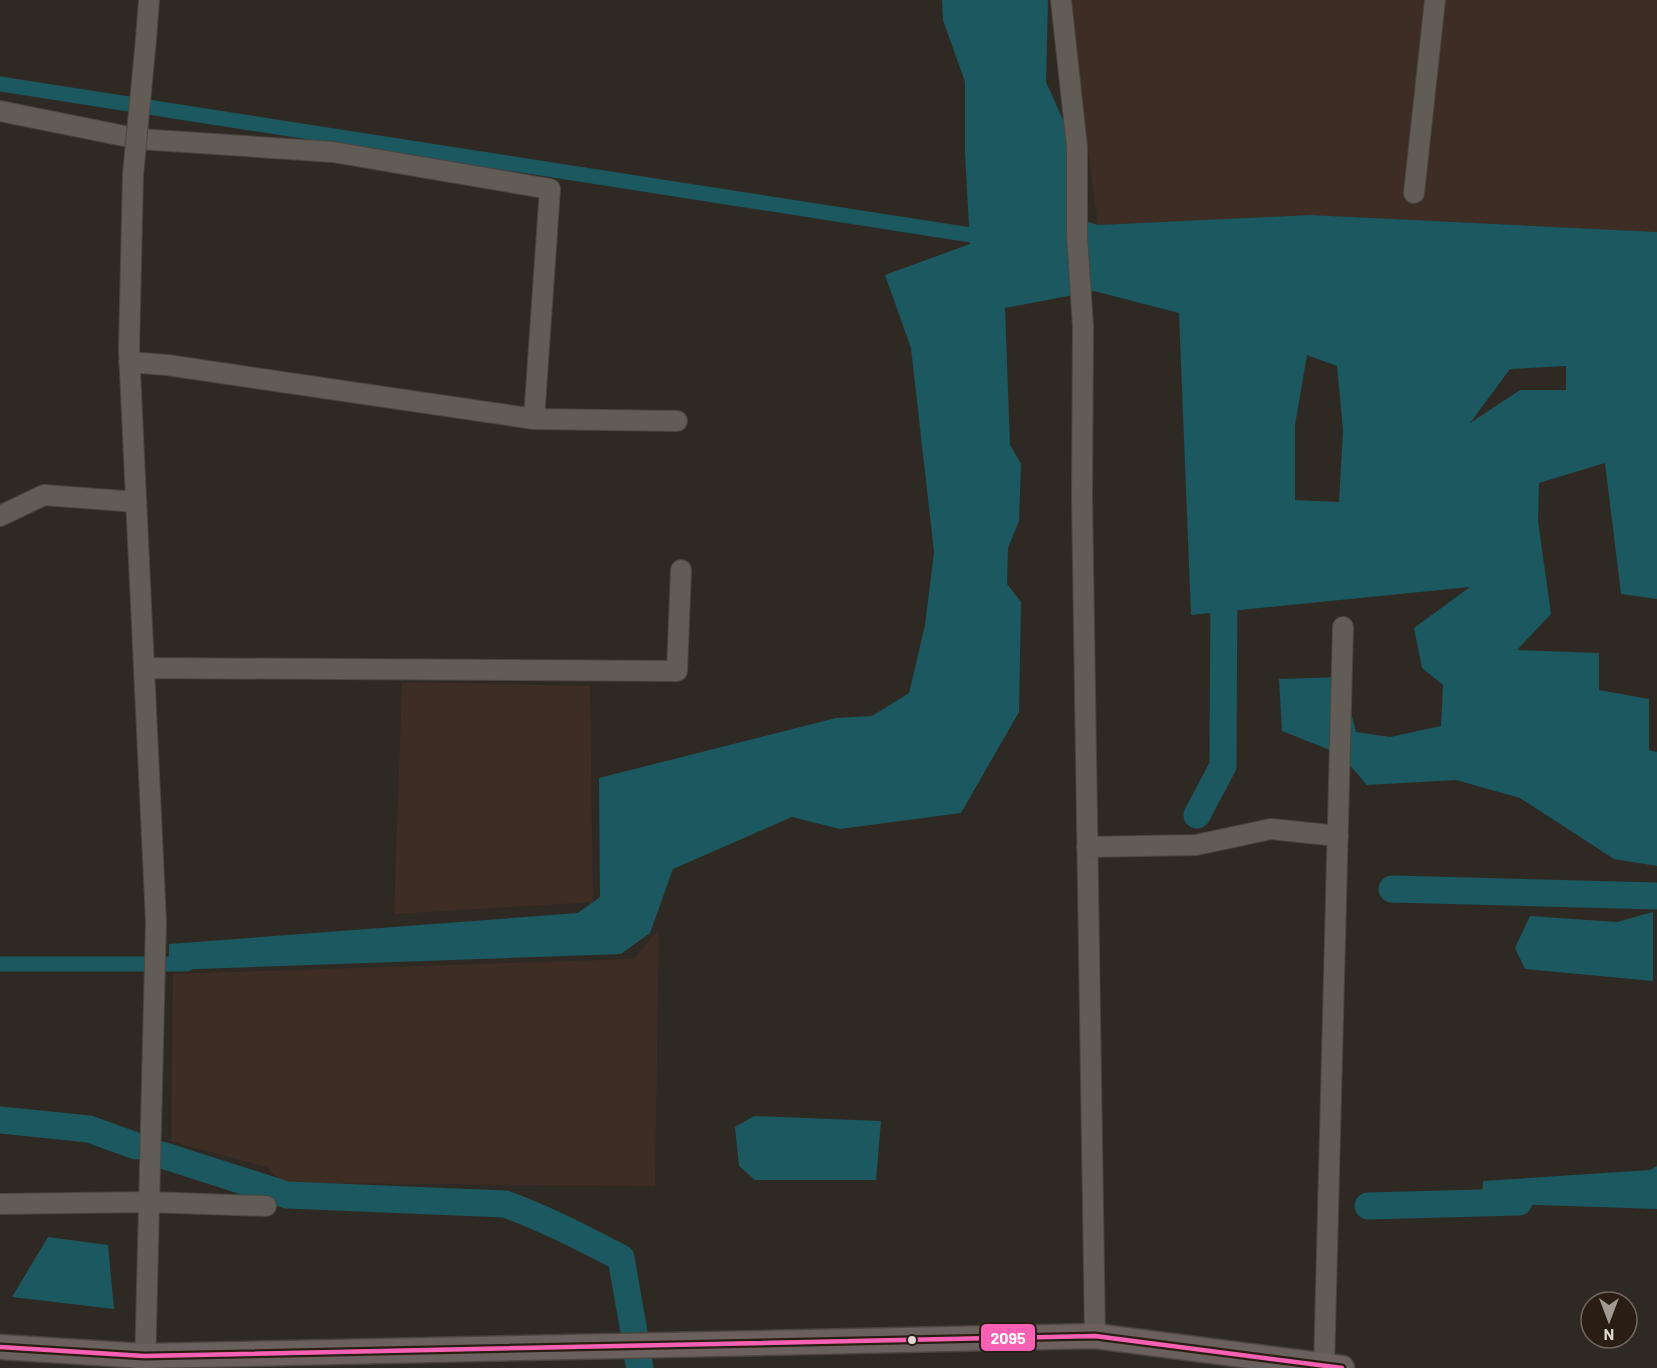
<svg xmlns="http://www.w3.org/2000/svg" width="1657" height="1368" viewBox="0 0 1657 1368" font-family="Barlow,sans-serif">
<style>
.industrial{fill:#3d2d24}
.water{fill:#1b585f;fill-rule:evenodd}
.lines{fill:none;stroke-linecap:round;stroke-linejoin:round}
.canal{stroke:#1b585f;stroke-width:15}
.river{stroke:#1b585f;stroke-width:27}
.minor-casing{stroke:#4b4540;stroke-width:22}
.major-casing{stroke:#4b4540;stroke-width:27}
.minor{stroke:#615c56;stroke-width:20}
.major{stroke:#6a605d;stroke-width:24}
.minor-bridge-casing{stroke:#4b4540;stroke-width:22;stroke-linecap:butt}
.minor-bridge{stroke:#615c56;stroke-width:20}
.bus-1-casing{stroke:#2a1e14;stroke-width:9}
.bus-1{stroke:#f860b3;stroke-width:4.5}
.bus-dot{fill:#dfd7d0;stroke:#2a1e14;stroke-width:2}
.line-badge{stroke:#2a1e14;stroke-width:2}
.badge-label{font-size:16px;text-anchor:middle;font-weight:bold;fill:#fff}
</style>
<rect width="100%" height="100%" fill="#2f2923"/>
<path class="industrial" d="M1067,0H1657V232L1310,215L1098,225Z
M402,682L590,686L593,902L394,914Z
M659,929L655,1186L283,1183L266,1167L171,1141L173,974L634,959Z"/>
<path class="water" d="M942,0H1048L1046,82L1069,133V216L1098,225L1310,215L1657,232V599L1621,594L1605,463L1539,483L1538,521L1551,614L1517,650L1599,653V690L1649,699V750L1657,752V866L1614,859L1520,798L1456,780L1367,785L1340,754L1282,731L1279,679L1342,677L1356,732L1390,737L1441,726L1443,685L1422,668L1414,628L1470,587L1191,615L1179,313L1094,291L1005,308L1010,445L1021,464L1019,521L1008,548L1007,584L1021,602L1019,712L961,813L840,829L792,817L673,869L650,933L621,954L169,970V944L578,913L600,897L599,778L836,718L872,716L909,693L925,625L934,552L911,348L885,275L970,244L965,153V82L943,20ZM1307,355L1337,366L1343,430L1339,502L1295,500V425ZM1566,366V390H1520L1470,423L1510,369Z
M1653,912V981L1525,969L1515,948L1530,916L1617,922Z
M754,1116L881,1121L876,1180H755L739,1166L735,1127Z
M1657,1166V1209L1482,1203L1483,1181L1650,1170Z
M48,1237L108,1245L114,1309L12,1297Z"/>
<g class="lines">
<path class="canal" d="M0,84L990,238
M0,964H187"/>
<path class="river" d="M1197,815L1223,766L1224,576
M1392,889L1657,896
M0,1120L89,1129L136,1146
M162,1155L287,1195L505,1204C546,1219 583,1238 621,1258L634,1332
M1368,1206L1519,1202
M638,1359L640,1368"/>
<defs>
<path id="minor" d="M1061,0L1077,147V237L1083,326L1082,498L1095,1336
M146,39L149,0
M0,111L139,139L333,152L550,189L534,419
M133,175L129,350L156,922L145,1368
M1414,193L1435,0
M129,362L167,365L534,419L677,421
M0,516L44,495L136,502
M144,668L677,671L681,570
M1087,847L1196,845L1271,829L1338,836
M0,1204L148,1202L266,1206
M1324,1368L1343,627"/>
<path id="major" d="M0,1347L144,1356L1095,1336L1342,1368"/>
</defs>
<use href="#minor" class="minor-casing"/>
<use href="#major" class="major-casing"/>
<use href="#minor" class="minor"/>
<use href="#major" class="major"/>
<defs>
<path id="minor-bridge" d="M133,175L146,39"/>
</defs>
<use href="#minor-bridge" class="minor-bridge-casing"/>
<use href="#minor-bridge" class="minor-bridge"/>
<defs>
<path id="bus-1" d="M0,1347L144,1356L1095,1336L1342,1368"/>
</defs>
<use href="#bus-1" class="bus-1-casing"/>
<use href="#bus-1" class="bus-1"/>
</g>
<circle class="bus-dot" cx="912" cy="1340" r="5"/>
<rect class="line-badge" x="980" y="1323" width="56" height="29" rx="6" fill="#f860b3"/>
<g class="badge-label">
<text x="1008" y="1344">2095</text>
</g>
<g transform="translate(1609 1320) rotate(180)"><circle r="28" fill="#2a1e14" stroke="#72685f" stroke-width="1.5"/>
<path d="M0-4.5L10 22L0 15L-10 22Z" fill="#a19a93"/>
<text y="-9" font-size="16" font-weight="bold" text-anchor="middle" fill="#dfd7d0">N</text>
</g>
</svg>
